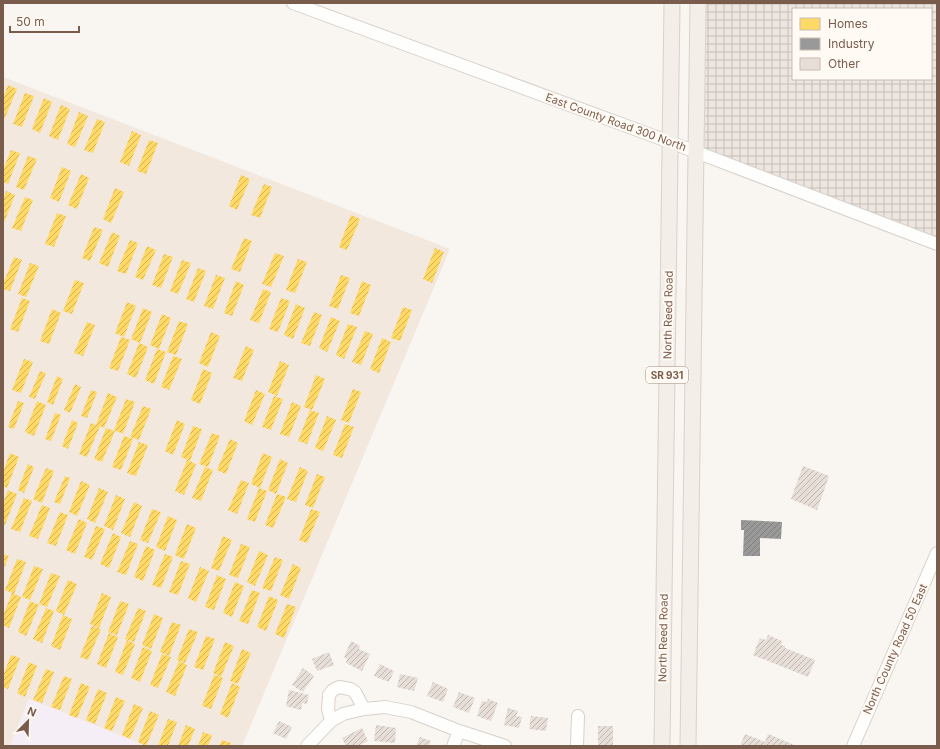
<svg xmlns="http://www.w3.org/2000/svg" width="940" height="749" viewBox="0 0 940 749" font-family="Inter,sans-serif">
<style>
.residential{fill:#f2e8de}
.industrial{fill:url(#industrial-grid);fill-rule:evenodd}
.education{fill:#f6eef6}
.homes{fill:url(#homes-hatch)}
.industry{fill:url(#industry-hatch)}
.building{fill:url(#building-hatch)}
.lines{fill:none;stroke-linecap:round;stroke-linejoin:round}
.minor-casing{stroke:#d7d1cb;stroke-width:14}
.major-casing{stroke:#dad1cc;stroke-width:17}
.minor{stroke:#fefefd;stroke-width:12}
.major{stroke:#f3eee8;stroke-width:15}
.labels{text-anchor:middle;stroke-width:4;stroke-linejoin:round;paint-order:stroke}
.shield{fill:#fffaf3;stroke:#a28b7f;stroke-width:1}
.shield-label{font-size:10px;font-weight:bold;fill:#7a5c4d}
.street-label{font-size:11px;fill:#7a5c4d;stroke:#fffaf3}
</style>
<defs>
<pattern id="industrial-grid" width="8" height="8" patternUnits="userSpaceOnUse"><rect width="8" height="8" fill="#ede5e0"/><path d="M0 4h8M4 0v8" fill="none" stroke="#c5bdb8"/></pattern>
<pattern id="homes-hatch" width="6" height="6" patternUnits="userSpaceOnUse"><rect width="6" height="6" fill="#ffd966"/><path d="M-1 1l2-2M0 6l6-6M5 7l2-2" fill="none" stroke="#d3b356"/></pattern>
<pattern id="industry-hatch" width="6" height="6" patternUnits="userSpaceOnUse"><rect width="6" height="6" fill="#999"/><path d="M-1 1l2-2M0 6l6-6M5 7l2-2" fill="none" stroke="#82807f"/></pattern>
<pattern id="building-hatch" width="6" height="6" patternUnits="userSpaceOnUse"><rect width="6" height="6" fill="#e6ded7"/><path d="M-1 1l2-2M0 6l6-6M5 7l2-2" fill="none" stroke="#bfb7b1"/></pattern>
</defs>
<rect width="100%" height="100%" fill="#f9f5f0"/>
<path class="residential" d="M3,77L450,249L242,746H146L29,699L10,746H3Z"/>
<path class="industrial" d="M698,3H937V245L696,152ZM793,9H931V79H793Z"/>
<path class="education" d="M29,699L146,746H10Z"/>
<path class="homes" d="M8,85L17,89L4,120L3,119V98Z
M25,93L34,96L22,127L13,124Z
M44,98L52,102L40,133L32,129Z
M61,105L70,109L58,140L49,136Z
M79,112L88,116L75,147L67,144Z
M97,119L105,122L93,153L84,150Z
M132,131L141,135L129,166L120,162Z
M149,140L158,143L146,174L137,171Z
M11,150L20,153L8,184L3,182V170Z
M28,156L37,159L24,190L16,187Z
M62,167L71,171L59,202L50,198Z
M81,174L89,178L77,209L68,205Z
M241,175L250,179L237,210L229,206Z
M264,184L272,187L260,218L251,215Z
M115,188L124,192L111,223L103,219Z
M6,191L15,195L3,225V200Z
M25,197L33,200L21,231L12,228Z
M57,213L66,216L54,247L45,244Z
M351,215L360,219L347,250L339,247Z
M94,227L103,230L90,261L82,258Z
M112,232L120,236L108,267L99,263Z
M244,238L252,241L240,272L231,269Z
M130,240L138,243L126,274L117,271Z
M147,246L156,250L143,280L135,277Z
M435,248L444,252L432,283L423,279Z
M275,253L284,256L271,287L262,284Z
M164,254L173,257L161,288L152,285Z
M14,257L22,260L10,291L3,289V284Z
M298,259L307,262L295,293L286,290Z
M182,260L191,263L178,294L170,291Z
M30,263L39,266L26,297L18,294Z
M198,268L206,271L194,302L186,299Z
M216,275L225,278L213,309L204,306Z
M341,275L350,278L338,309L329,306Z
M75,280L84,283L72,314L63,311Z
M236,281L244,285L232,316L224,313Z
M362,281L371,285L359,316L350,313Z
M263,289L271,292L259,323L250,320Z
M22,298L30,301L18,332L10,329Z
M281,298L290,301L278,332L269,329Z
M127,302L136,306L124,337L115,333Z
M296,304L305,308L293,339L284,335Z
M403,307L412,310L400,341L391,338Z
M143,308L152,312L140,343L131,339Z
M52,309L61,313L49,344L40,341Z
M314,312L322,315L310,346L301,343Z
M162,314L171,318L159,349L150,345Z
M331,317L340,321L327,352L319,348Z
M179,321L188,324L176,355L167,352Z
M87,322L95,325L83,356L74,353Z
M348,324L357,327L344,359L336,355Z
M365,331L373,334L361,365L352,362Z
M211,332L220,336L208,367L199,363Z
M121,337L130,340L118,371L109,368Z
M382,338L391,342L379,373L370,369Z
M139,343L148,347L136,378L127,374Z
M246,346L254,350L242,381L233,378Z
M157,349L166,352L154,384L145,380Z
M173,356L182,359L169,390L161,387Z
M24,359L33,362L21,393L12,390Z
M280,361L289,365L277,396L268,392Z
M203,369L212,373L200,404L191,400Z
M40,371L46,373L35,399L29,397Z
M316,375L325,379L312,410L304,407Z
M57,376L63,379L53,405L47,402Z
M75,384L81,387L70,413L64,410Z
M353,389L361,392L349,423L341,420Z
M91,390L97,392L87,418L81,416Z
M256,390L265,394L252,425L244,421Z
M108,393L117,397L104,428L100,426L87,457L79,454L91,423L96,425Z
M274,396L283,399L271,430L262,427Z
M126,399L135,402L123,434L114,430Z
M18,401L24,403L14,429L8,427Z
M37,401L46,405L34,436L25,432Z
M292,402L301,406L289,437L280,434Z
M143,406L151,409L139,440L130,437Z
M310,410L319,413L307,444L298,441Z
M55,413L61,415L51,441L45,439Z
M327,416L336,420L323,451L315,448Z
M72,420L78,423L68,449L62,446Z
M177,420L185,424L173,455L165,451Z
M345,424L354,427L342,458L333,455Z
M193,426L202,429L190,461L181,457Z
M106,428L115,431L102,462L94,459Z
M212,433L220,436L208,467L199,464Z
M124,436L133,439L121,470L112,467Z
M230,439L238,443L226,474L217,470Z
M139,442L148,445L136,476L127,473Z
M10,453L19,457L7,488L3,486V472Z
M263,453L272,457L260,488L251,484Z
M280,459L288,463L276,494L268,490Z
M187,460L196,464L184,495L175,491Z
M28,464L34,467L24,493L18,490Z
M205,467L213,470L201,501L192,498Z
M300,467L308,471L296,502L287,499Z
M46,468L54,471L42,503L33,499Z
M317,474L325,477L313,508L305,505Z
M65,476L70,478L60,504L54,502Z
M241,480L249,483L237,514L228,510Z
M81,481L90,485L77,516L69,512Z
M99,488L108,492L95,523L87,519Z
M259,488L267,491L255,522L247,519Z
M8,490L17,494L5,525L3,524V503Z
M277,494L286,497L273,528L265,525Z
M116,495L125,499L113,530L104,526Z
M24,498L32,501L20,532L11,529Z
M134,502L142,506L130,537L121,533Z
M42,505L50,508L38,539L29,536Z
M152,509L161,512L148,543L140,540Z
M311,509L320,512L307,543L299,540Z
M60,512L68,515L56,546L47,543Z
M168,516L177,520L165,551L156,547Z
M79,519L87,523L75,554L66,550Z
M187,524L196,528L184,559L175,555Z
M96,526L105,529L92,560L84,557Z
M113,533L121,537L109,568L100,564Z
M223,536L232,540L219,571L211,568Z
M130,541L138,544L126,575L117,572Z
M241,544L250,547L238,578L229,575Z
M146,546L155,550L143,581L134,577Z
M259,551L268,555L255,586L247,582Z
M3,554L9,556L3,570Z
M165,554L173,557L161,588L152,585Z
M275,557L283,560L271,591L262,588Z
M17,559L26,562L14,594L21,597L9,628L3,625V616L12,593L5,590Z
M181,561L190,564L178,595L169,592Z
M293,564L301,568L289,599L280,595Z
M34,566L43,569L30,600L22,597Z
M200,567L209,571L196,602L188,598Z
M51,573L60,576L47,607L39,604Z
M217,575L226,579L214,610L205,607Z
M68,580L77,584L64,615L56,611Z
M235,582L244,586L232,617L223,613Z
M252,590L260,593L248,624L239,621Z
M102,593L111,597L99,628L90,624Z
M269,596L278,600L266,631L257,627Z
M30,601L39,605L26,636L18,632Z
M120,601L129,604L117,635L108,632Z
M287,604L296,607L284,638L275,634Z
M46,608L54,611L42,643L33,639Z
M138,608L146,611L134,642L125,639Z
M154,614L163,618L151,649L142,645Z
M63,615L72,619L60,650L51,646Z
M172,622L181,625L169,656L160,652Z
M92,626L101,629L88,660L80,657Z
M189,629L198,632L185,663L177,660Z
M109,633L118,637L106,668L97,664Z
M206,636L215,639L203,670L194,667Z
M127,640L135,644L123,675L115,672Z
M225,642L234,646L221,677L213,673Z
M143,647L152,651L140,682L131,678Z
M242,649L251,653L238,684L230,681Z
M162,654L171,657L158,688L150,685Z
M11,655L20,658L8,689L3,687V676Z
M179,661L187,665L175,696L166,692Z
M29,662L37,666L25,697L17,693Z
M46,669L54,672L42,703L33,700Z
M214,675L223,678L211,709L202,706Z
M64,676L72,679L60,710L51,707Z
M81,683L90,687L77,718L69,715Z
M232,683L240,687L228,718L220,714Z
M98,689L107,693L95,724L86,720Z
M116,697L125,701L112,731L104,728Z
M134,704L143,708L130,739L122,735Z
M150,711L159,715L146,746L138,742Z
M168,719L177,722L168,746H158Z
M186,725L195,729L188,746H178Z
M203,732L212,735L208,746H198Z
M222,740L231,743L230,746H219Z"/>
<path class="industry" d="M741,520L782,522L781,539L760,538V556H743L744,530H741Z"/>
<path class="building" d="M803,466L829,476L817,510L791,499Z
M768,635L782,641L781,645L785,646V648L815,660L808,677L753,655L760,638L766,640Z
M351,641L360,646L359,649L370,654L362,671L346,663L347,659L344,657Z
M329,652L334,665L317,671L312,659Z
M380,664L394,671L389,682L374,676Z
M303,668L314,676L303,692L292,685Z
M400,674L418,678L414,691L397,687Z
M433,682L448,689L443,702L427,696Z
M289,690L309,695L307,704L302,703L301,710L286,706Z
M459,692L475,698L469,713L453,707Z
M488,699L498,703L491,721L477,716L482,701L487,702Z
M508,708L518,711L516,716L522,717L519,728L504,725Z
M531,716L548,718L546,731L529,729Z
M279,721L292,727L286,739L273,733Z
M376,725L396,728L395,743L374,741Z
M598,726H613V746H598Z
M362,728L368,741L358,746H346L342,738Z
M745,734L765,742L768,734L797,746H740Z
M420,737L431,741L429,746H416Z"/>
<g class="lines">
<defs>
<path id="minor" d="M293,3L670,142L937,244
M331,721L328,709L329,695L333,690L339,687L350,689L355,692L364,709
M307,746L331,721L343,714L364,709L385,707L411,712L459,731L505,746
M453,746L459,731
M577,746L578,716
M853,746L937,553"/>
<path id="major" d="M662,746L672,3
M688,746L698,3"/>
</defs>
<use href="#minor" class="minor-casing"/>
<use href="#major" class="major-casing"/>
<use href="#minor" class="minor"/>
<use href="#major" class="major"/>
</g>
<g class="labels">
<rect class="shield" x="646" y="367" width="42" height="16" rx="3"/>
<g class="shield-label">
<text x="667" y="379">SR 931</text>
</g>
<g class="street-label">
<text transform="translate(616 122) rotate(20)" y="4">East County Road 300 North</text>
<text transform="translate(668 315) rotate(-89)" y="4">North Reed Road</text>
<text transform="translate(663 638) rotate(-89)" y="4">North Reed Road</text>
<text transform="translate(895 649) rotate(-66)" y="4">North County Road 50 East</text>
</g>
</g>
<rect width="940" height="749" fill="none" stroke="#7a5c4d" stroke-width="8"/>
<rect x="792" y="8" width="140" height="72" fill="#fffaf3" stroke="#cabbb1"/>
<rect x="800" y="18" width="20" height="12" fill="#ffd966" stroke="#cabbb1"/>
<text x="828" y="28" font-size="12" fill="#7a5c4d">Homes</text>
<rect x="800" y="38" width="20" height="12" fill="#999999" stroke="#cabbb1"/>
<text x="828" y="48" font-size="12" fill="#7a5c4d">Industry</text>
<rect x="800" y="58" width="20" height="12" fill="#e6ded7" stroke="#cabbb1"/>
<text x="828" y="68" font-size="12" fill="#7a5c4d">Other</text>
<g transform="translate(28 721) rotate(23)" stroke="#fffaf3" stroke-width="3" paint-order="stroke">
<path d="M0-3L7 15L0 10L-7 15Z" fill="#7a5c4d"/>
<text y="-6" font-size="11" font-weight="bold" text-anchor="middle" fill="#7a5c4d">N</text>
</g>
<path d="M10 26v6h69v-6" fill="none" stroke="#7a5c4d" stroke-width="2"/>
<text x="16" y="26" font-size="12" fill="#7a5c4d" stroke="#fffaf3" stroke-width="3" paint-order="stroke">50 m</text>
</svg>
